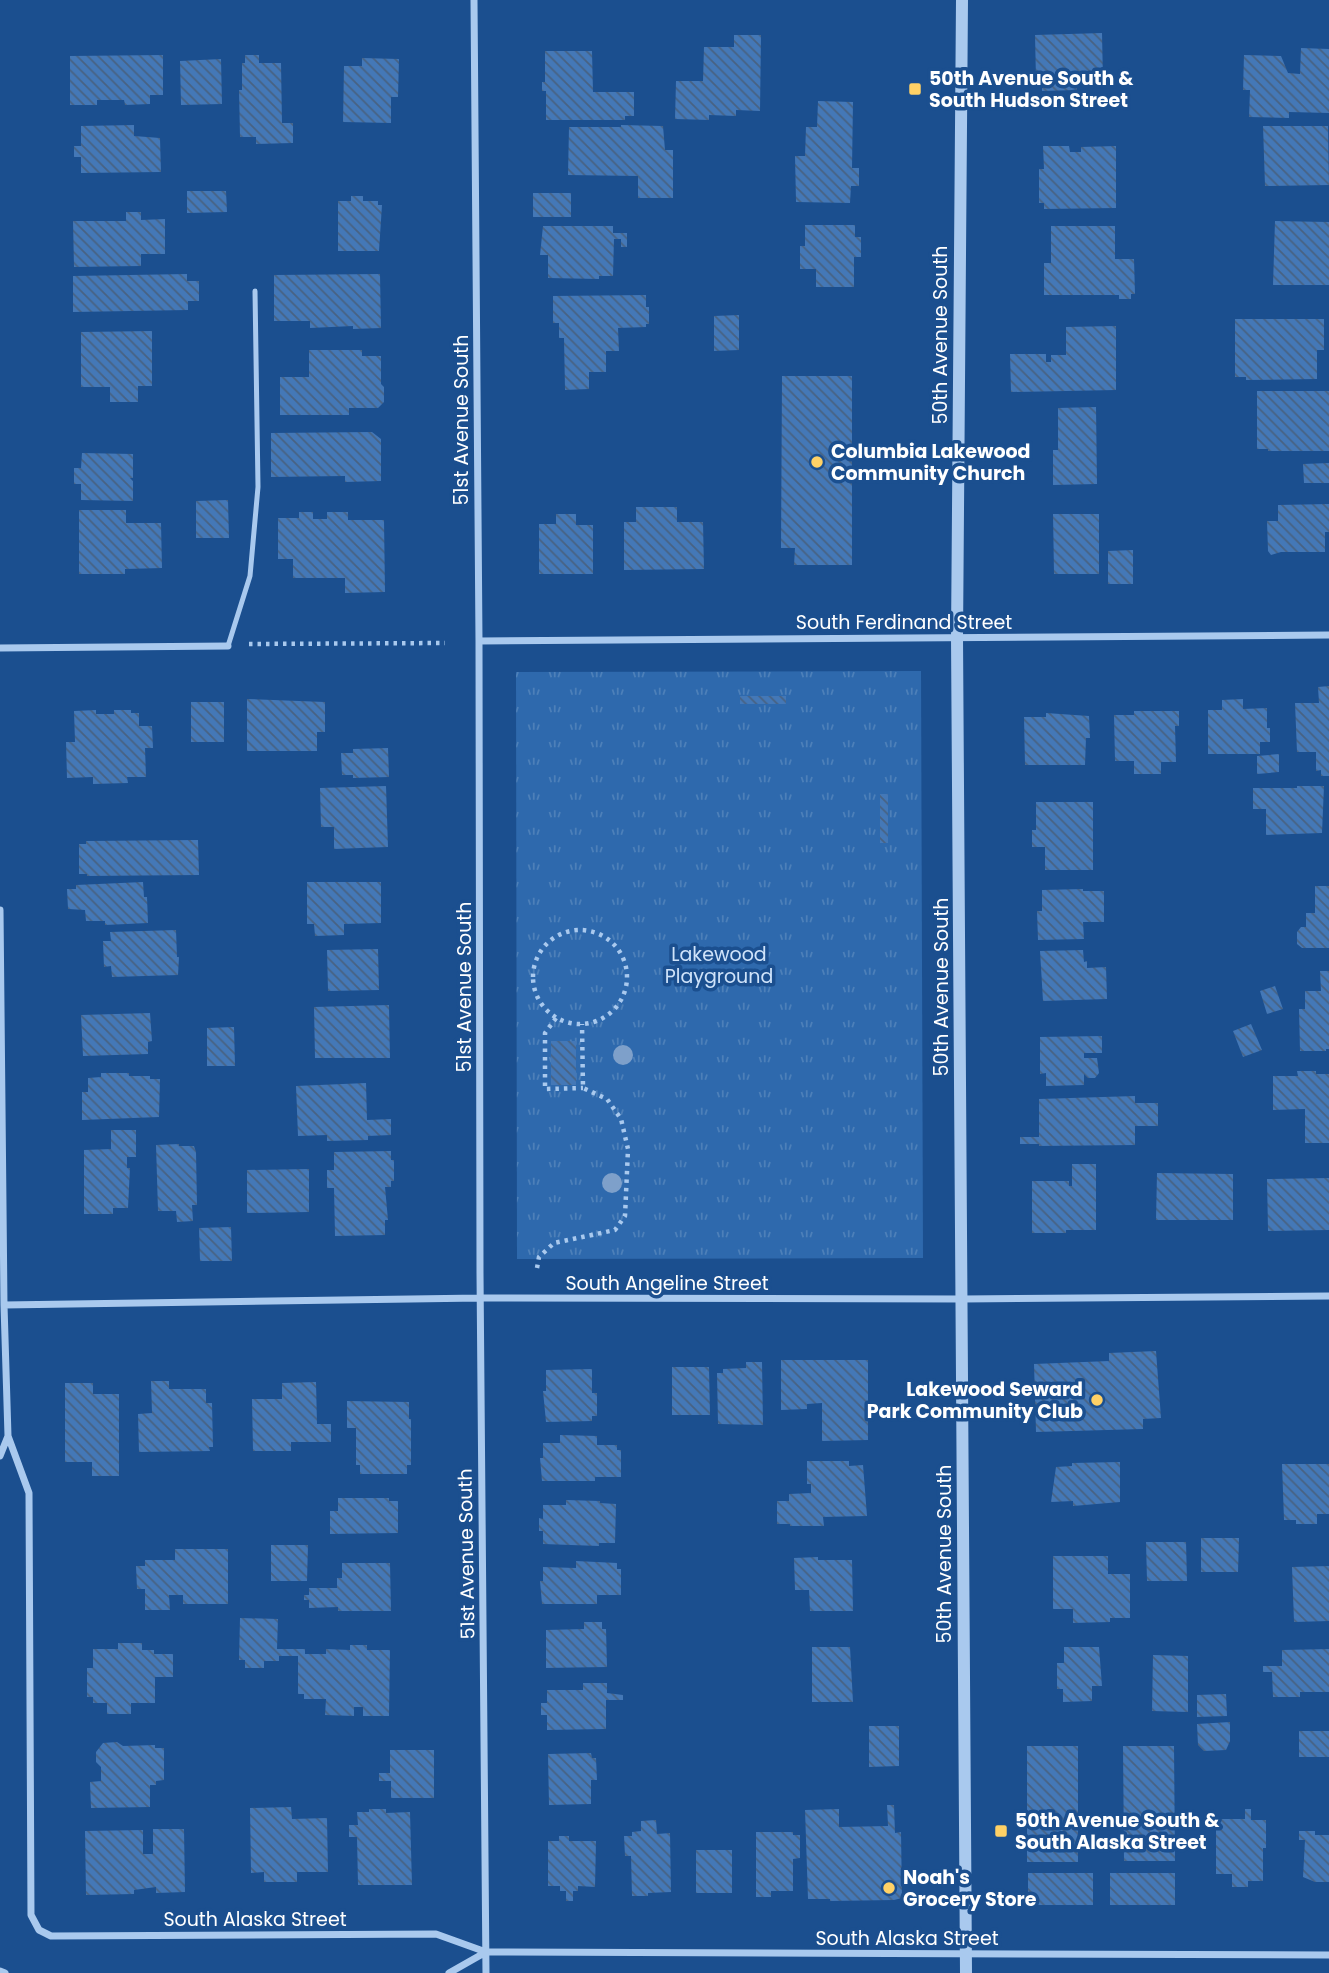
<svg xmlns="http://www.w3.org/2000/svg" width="1329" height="1973" viewBox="0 0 1329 1973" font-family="Poppins,sans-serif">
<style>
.park{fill:url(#park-tufts)}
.building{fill:url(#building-back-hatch)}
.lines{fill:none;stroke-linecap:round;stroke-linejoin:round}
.path{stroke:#a9c9ee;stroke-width:4.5;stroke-dasharray:3.5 5;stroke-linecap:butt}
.service{stroke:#a9c9ee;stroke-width:5}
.minor{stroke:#a9c9ee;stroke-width:7}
.tertiary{stroke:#a9c9ee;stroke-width:12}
.tree{fill:#7ea0ca}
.poi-dot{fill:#ffd166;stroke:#1b4f8f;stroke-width:2.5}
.labels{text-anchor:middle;stroke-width:7;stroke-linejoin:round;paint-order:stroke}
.poi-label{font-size:19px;font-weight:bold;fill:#fff;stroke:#1b4f8f;text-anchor:start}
.street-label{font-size:19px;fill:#fff;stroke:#1b4f8f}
.park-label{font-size:19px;fill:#cfe3fa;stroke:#1b4f8f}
</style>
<defs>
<pattern id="park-tufts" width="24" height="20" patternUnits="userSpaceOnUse" patternTransform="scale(1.75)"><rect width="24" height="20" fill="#2e69ad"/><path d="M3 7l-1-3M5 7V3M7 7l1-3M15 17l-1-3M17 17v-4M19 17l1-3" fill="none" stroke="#4d80b9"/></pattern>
<pattern id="building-back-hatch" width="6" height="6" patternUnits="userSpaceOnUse" patternTransform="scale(1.75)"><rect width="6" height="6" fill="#4478b7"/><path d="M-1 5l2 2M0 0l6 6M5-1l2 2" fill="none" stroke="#486282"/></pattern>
</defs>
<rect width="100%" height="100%" fill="#1b4f8f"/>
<path class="park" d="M921,671L923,1258L517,1259L516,672Z"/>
<path class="building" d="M1102,33L1103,81H1077V90L1042,91V80H1036L1035,35Z
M734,35H761L760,111L736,110V116L709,115V120L675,119L676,81H703L704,47H734Z
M1301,48L1329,49V113L1289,112V118L1249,117L1250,90H1243L1244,55L1281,56L1288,73L1300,74Z
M545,51H592L593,92H634V116H625V120H546V91H542V82H545Z
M163,55V95H150V104L125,105L124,100H97V105H70V56Z
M245,55H259V63H281L282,123H293V143L256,144V137H240L239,90H242V63H245Z
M362,58L399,59L398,97H391V123L343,122L344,66H362Z
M221,59L222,104L181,105L180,61Z
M818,101L853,102L852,168H859V186H851L850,203L796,202L795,156H805L806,127H817Z
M134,125V136L160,138L161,172L81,173V157H74V146H81V126Z
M621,125L663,126L665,150H673V198H638V176L568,175L569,127H621Z
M1263,126H1328L1329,185L1265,186Z
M1043,146H1069L1070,152H1081V147L1116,146V208L1044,209V203H1039V169H1044Z
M187,191H226L227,212L187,213Z
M533,193H571V217H533Z
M351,196H363V201H378V205H382L379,251H338V201H351Z
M126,212H141V220L165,219V254H141V266L74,267L73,221H126Z
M1275,221L1329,222V285H1273Z
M805,225H855V237H861V257H854V287H816V269H800V246H805Z
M543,226H613V233H627V247H621V239H614L613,276H599V279L548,278V255H540Z
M1051,226H1115V259H1134L1135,294H1131V299H1119V295H1044V263H1051Z
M187,274V281H199V301H188V310L73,312V276Z
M380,274L381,328L353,329V326L310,328V321H274V275Z
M646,295V307H649V324H646V327L618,328L619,351H606V372H589V389L565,390L564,338H559V323H553V296Z
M739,315V350L714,351V316Z
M1235,319H1324V350H1317V379L1246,380V377H1235Z
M1116,326V390L1011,392L1010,354H1046V362H1051V355H1066V327Z
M152,331V386H138V402H110V387H81V332Z
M309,350H362V356H381V384L384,387V402L378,408H349V415H280V377H309Z
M782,376H852V565H794L795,548H781Z
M1257,391H1329V451H1268V449H1257Z
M1096,407L1097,484L1053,485V450H1058V408Z
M372,432L381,439V481L345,482V476L271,477V433Z
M82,453L133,454V478H130L133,481V501L81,500V484H74V468H81Z
M1329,463V483H1304L1303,464Z
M228,500L229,538H196V501Z
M1329,504V532H1325V552H1281L1271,555L1268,551L1267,521H1278V505Z
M636,507H677V522H703L704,569L624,570V522H636Z
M79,510H126V523H161L162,568L125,569V574H79Z
M299,512H313V519H327V512H348V520H384L385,592L345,593V578H293V559H278V518H299Z
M556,514H576V525H593V574H539V524H556Z
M1053,514H1099V574H1054Z
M1133,550V584H1108V551Z
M1329,686V776H1321V770L1316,771V752H1297L1295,703H1319L1318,687Z
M740,696H786V704H740Z
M247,699L325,702V732H317V751H247Z
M1243,699V709L1267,708V728H1270V742H1260V754H1208V710H1222V700Z
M191,702H224V742H191Z
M96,710V714H114V710H131V713H139V726H152L153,748H145L146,777H127L128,783L93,784V777L67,778L66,742H75L74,711Z
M1134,711H1179V726H1175L1176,762H1161V774H1134V761H1115L1114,715H1134Z
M1046,713L1089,716L1090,738H1086L1085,765H1025L1024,717H1046Z
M388,748L389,777L353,778V775H342L341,753H353V749Z
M1279,754V772L1257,774V756Z
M386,786L388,847L334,849V827H321L320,788Z
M1297,786H1324L1322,833L1266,835V809H1253V788H1297Z
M880,794H888V843H880Z
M1036,802H1093V870H1045V847H1032V830H1036Z
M198,840L199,875L87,876V874H79V844H86V841Z
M143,882L144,897H147L148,923L105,925V921H86L85,910L68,909L67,889H76V885Z
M307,882H381V923L344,924V935L315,936L314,924H307Z
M1315,886H1329V948H1302L1297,944V932L1301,927H1306V913H1315Z
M1083,889V891H1104V922H1083L1084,939L1038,940L1037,911H1042V890Z
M176,930L177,957H179L178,975L112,977L111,966L104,967L103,941H111L110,932Z
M378,949L379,990L328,991L327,950Z
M1083,950L1084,962L1087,961V968L1106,967L1107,999L1043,1001L1040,951Z
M1320,971H1329V1049H1326V1051H1300L1299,1009H1305V991H1321Z
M1275,986L1283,1009L1267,1014L1260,991Z
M389,1005L390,1058H315L314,1007Z
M150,1013L152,1041L148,1042V1054L83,1056L81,1015Z
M1251,1024L1262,1050L1243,1057L1233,1031Z
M234,1027L235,1066H207V1028Z
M1102,1036V1053H1084V1058H1097L1099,1073L1095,1078H1088L1084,1074V1085L1046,1086V1073L1040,1074V1037Z
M551,1041H576V1085H551Z
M1297,1071H1316V1074H1329V1143H1305V1109L1273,1110V1076H1298Z
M101,1073H129V1076H150V1079H160L159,1117L82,1120V1092H88V1078L101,1077Z
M366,1083L367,1120L391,1119V1135L368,1136V1140L327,1141V1135L298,1136L296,1086Z
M1135,1096V1103H1158V1126H1135V1145L1039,1146V1144H1020V1137H1039V1099Z
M111,1130H136V1157H127V1168H130L128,1208H113V1214H84V1150L111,1149Z
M179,1144V1146H194L196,1152L197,1205H192L193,1221L177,1222L176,1211H158L156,1145Z
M391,1151V1160H394V1181H391V1187H385L388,1220H385V1235L335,1236L334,1188H327V1170H334V1152Z
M1072,1164H1096V1230H1066V1233H1032V1181H1069V1186H1072Z
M309,1169V1212L247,1213V1170Z
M1157,1173L1233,1174V1220H1156Z
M1329,1178V1230L1268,1231L1267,1179Z
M231,1227L232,1261H200L199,1228Z
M1156,1351L1161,1418L1143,1419V1429L1036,1432L1034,1364L1109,1361V1353Z
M781,1360H868V1440L822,1441V1403L807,1404V1409L781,1410Z
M746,1362H762L763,1425L718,1424L717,1373H723V1369L746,1368Z
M672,1367H709L710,1415H672Z
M592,1369V1393H597V1416H592V1421L546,1422L543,1391H546V1370Z
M151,1381H169V1389H206V1403H212L213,1447H209L210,1451L139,1452L138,1414L152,1413Z
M316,1382L317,1424H331V1442H291V1451H253L252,1399H282V1383Z
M65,1383H93V1394H119V1476H92V1462H65Z
M347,1401L409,1402V1419H411V1465H407V1474H360V1465H356V1428H347Z
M560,1435L597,1436V1445H617V1450H621V1477H595V1481H542L540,1458H543V1443H560Z
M807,1461H849V1466L863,1465L867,1516L823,1517L824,1526H790V1524H777V1501H789V1494L811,1493V1484H807Z
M1120,1462V1502L1073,1506V1501L1051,1502L1056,1467L1072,1466V1463Z
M1282,1464H1329V1514H1317V1524H1296V1520H1284Z
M338,1498H389V1501H398V1533L330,1534V1511H338Z
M566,1500L600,1501V1503L616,1504L615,1543H599V1546L543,1544V1531H539V1518L543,1519V1505H566Z
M1201,1538H1239L1238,1572H1201Z
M1146,1542H1186L1187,1581H1147Z
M271,1545H308L307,1581H271Z
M175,1549H228V1604H183V1595H169L170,1610H145V1589H137L136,1566H145V1560H175Z
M1053,1556H1108V1574H1130V1618H1110V1622L1073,1623V1609H1053Z
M818,1557V1560H852L853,1611H810L809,1590H795L794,1558Z
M576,1561L617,1563V1569H621V1595H597V1604H542L540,1581H543V1567L576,1568Z
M342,1563H390L391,1611H338V1607L309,1608V1600H304V1595H309V1588H337V1578H342Z
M1329,1566V1621L1294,1622L1292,1567Z
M240,1618L278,1619L277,1649H305V1654H326V1649L350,1650V1645H367V1650H390L389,1716H363V1707H354V1716L325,1715L326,1699H304V1694H298V1656H279V1661H264V1668H245V1660H239Z
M584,1622H602V1629H606L607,1667L546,1668V1630L584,1629Z
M118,1643H142V1650H154V1654H173V1677H155V1703H131V1714H107V1703H93V1697H87V1668H93V1649H118Z
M812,1647H850L853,1702H812Z
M1064,1647H1099L1102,1686H1092V1701L1063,1702V1689H1057V1663H1064Z
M1329,1649V1692H1300V1697H1273L1272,1672H1263V1666H1282V1650Z
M1153,1655L1188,1656V1712L1152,1711Z
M583,1683H607V1693L623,1695V1700H606V1729L547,1730V1715H541V1703H547V1690H583Z
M1226,1694L1227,1716L1197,1717V1695Z
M1230,1722V1741L1226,1750L1204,1751L1198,1745L1197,1724Z
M869,1726H899V1766L869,1767Z
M1299,1731H1329V1757H1299Z
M117,1742L123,1746L155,1745V1748H164V1780L156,1781V1785H150V1807L91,1808L90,1782L101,1781V1767L96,1762V1752L103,1743Z
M1027,1746H1078V1862H1027Z
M1123,1746H1174L1175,1861H1124Z
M390,1750H434V1798H391V1781H379V1773H390Z
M591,1753L592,1758H596L597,1780H591V1804L549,1805L548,1754Z
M887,1805H894L895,1833L901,1832L902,1898L894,1900L830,1901V1899H808L805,1810L839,1809V1827L888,1826Z
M291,1807L292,1819L327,1818L328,1872H297V1882H264V1872L251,1873L250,1808Z
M369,1809H386V1813L410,1812L412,1885H358L357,1837H349V1825H358L357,1812H369Z
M1245,1809H1251V1820H1266V1848H1263V1881H1248V1887H1232V1874H1216V1819H1245Z
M656,1820L657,1834L670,1833L671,1892L648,1893V1896H632L631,1856H625L624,1836H632V1832L641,1831V1821Z
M153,1829H184L185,1892L156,1893V1887L134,1890V1894L86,1895L85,1831L143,1830V1854H153Z
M1299,1831H1315V1835H1329V1882H1315L1303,1877L1305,1840H1299Z
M756,1832H793V1835H800V1858L793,1859V1891H771V1897H756Z
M559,1836H569V1841H596L595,1887L578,1886V1891H573V1901H566V1891H560V1886H548V1841H559Z
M696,1850H732V1893H696Z
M1028,1873H1093V1905H1028Z
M1110,1873H1175V1905H1110Z"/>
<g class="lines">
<path class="path" d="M249,644L445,643
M533 977a47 47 0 1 1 94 0a47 47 0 1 1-94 0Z
M556,1018L545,1033V1089L583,1088
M537,1268L539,1257L554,1243L615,1230L625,1216L628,1149L621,1119L607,1099L583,1088L582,1024"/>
<path class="service" d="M228,646L250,576L258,487L255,291"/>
<path class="minor" d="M474,0L479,641L480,1273L486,1973
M479,641L1329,635
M0,648L228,646
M0,910L4,1305L8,1436L0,1456
M4,1305L480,1298L963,1299L1329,1296
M8,1436L29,1493L31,1915L39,1930L51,1936L436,1934L486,1952
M0,1971L5,1973
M449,1973L486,1952L1329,1955"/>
<path class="tertiary" d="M962,0L957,637L966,1973"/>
</g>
<g class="tree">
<circle cx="623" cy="1055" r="10"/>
<circle cx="612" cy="1183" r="10"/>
</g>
<g class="poi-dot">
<rect x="908" y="82" width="14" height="14" rx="3.5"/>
<circle cx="817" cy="462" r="7"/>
<circle cx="1097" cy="1400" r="7"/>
<rect x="994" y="1824" width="14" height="14" rx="3.5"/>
<circle cx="889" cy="1888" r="7"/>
</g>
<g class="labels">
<g class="poi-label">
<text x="929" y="85">50th Avenue South &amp;<tspan x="929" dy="22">South Hudson Street</tspan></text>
<text x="831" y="458">Columbia Lakewood<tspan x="831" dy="22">Community Church</tspan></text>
<text x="1083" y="1396" text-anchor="end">Lakewood Seward<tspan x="1083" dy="22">Park Community Club</tspan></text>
<text x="1015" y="1827">50th Avenue South &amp;<tspan x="1015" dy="22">South Alaska Street</tspan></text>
<text x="903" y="1884">Noah's<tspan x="903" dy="22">Grocery Store</tspan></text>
</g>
<g class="street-label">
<text transform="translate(940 335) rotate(-90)" y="7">50th Avenue South</text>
<text transform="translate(461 420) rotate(-90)" y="7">51st Avenue South</text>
<text x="904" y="629">South Ferdinand Street</text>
<text transform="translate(464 987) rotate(-90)" y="7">51st Avenue South</text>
<text transform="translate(941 987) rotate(-90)" y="7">50th Avenue South</text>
<text x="667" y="1290">South Angeline Street</text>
<text transform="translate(466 1554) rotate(-91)" y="7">51st Avenue South</text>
<text transform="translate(944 1554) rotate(-90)" y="7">50th Avenue South</text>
<text x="255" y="1926">South Alaska Street</text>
<text x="907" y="1945">South Alaska Street</text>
</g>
<g class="park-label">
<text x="719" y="961">Lakewood<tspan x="719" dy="22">Playground</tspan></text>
</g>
</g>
</svg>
